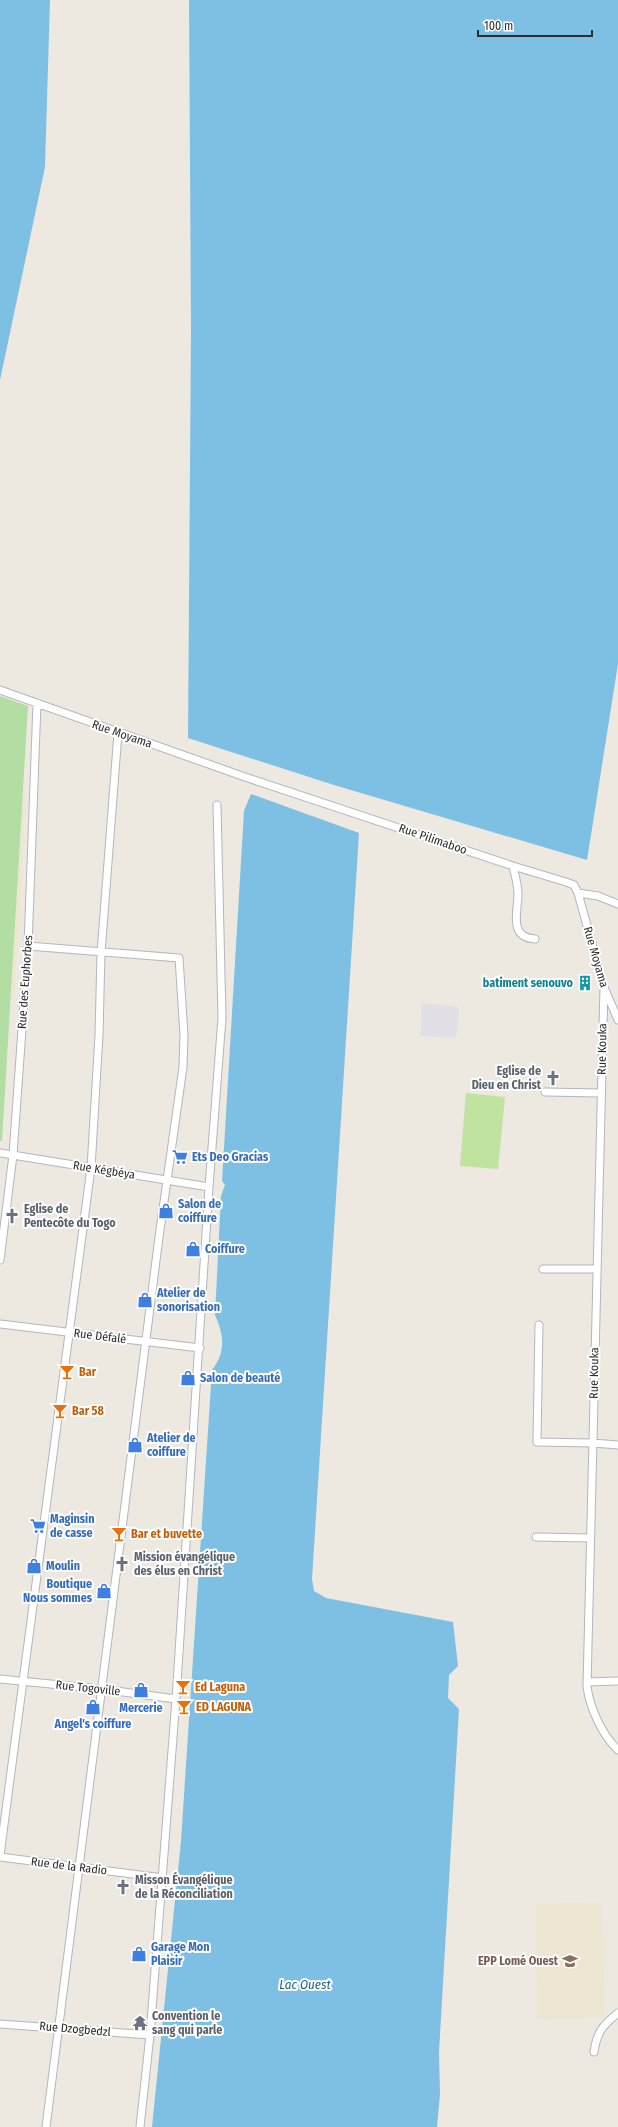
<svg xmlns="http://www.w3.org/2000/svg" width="618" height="2127" viewBox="0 0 618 2127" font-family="'Fira Sans Condensed',sans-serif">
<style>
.industrial{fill:#e2e0e6}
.education{fill:#ece6d2}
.green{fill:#b2dda3}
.pitch{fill:#c1e3a0}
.water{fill:#7ec0e4}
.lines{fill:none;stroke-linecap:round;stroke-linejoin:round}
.minor-casing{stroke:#b4b5bf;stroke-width:9}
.minor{stroke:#fff;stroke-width:7}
.labels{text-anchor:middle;stroke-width:4;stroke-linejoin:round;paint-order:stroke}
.street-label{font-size:12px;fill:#2d2d2d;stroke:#fff}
.culture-label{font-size:12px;font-weight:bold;fill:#0d838f;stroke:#fff;text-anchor:end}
.worship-label{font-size:12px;font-weight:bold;fill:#5b616d;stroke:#fff;text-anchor:start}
.shop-label{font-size:12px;font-weight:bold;fill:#366cbe;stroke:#fff;text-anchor:start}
.food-label{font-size:12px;font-weight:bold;fill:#c56008;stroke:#fff;text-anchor:start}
.education-label{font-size:12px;font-weight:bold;fill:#785e54;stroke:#fff;text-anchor:end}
.water-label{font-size:13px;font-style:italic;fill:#1b5f92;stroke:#fff}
</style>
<rect width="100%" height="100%" fill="#ede8e0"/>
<path class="industrial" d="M422,1003L459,1007L456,1038L420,1036Z"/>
<path class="education" d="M0,796L26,799L14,1000H0Z
M602,1903L604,2018L537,2019L536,1904Z"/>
<path class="green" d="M0,696L28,706L2,1141H0Z"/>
<path class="pitch" d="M466,1093L505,1097L498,1169L460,1166Z"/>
<path class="water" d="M0,0H50L45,167L0,380Z
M189,0H618V664L587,860L334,785L188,738L191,329Z
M251,794L359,833L312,1579L314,1591L326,1598L453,1622L458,1666L449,1675L448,1698L459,1709L439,2052L440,2094L437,2127H152L181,1841L212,1370C226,1352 224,1335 215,1315L221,1196L225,1185L222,1181L244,811Z"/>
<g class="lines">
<defs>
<path id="minor" d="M0,690L245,777L513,866L566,882L574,885L578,893L598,896L618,904
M513,866C515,875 518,885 518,894C518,912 508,937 535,939
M578,893L604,987L618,1020
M28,946L179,958L184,1035L183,1067L159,1237L46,2127
M604,987L587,1687C590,1708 602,1735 618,1750
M545,1092L601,1093
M0,1153L209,1187
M0,1260L13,1155L28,946L37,703
M543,1269H597
M0,1324L200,1348
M539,1325L537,1442L593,1443L618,1445
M536,1537L590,1538
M0,1679L101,1689L176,1699
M587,1682L618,1681
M0,1855L91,1168L99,1035L101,953L118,733
M0,1857L163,1878
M0,2024L150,2035
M594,2052C597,2032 602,2026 618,2013
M140,2127L150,2035L176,1699L209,1187L222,1018L217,805"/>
</defs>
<use href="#minor" class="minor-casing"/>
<use href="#minor" class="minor"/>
</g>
<defs>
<symbol id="building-bare" viewBox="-9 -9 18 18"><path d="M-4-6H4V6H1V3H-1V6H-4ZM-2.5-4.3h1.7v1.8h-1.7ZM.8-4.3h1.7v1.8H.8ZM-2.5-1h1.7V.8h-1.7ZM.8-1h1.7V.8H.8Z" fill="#0f9aa8" stroke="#fff" stroke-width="2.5" paint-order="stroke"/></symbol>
<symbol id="church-bare" viewBox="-9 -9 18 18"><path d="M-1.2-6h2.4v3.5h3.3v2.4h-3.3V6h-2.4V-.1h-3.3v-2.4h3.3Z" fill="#6b7280" stroke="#fff" stroke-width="2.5" paint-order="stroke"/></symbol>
<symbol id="supermarket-bare" viewBox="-9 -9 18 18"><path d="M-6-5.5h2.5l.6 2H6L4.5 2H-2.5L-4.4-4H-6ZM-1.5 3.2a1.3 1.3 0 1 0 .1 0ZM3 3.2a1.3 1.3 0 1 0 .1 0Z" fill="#3f7fe0" stroke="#fff" stroke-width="2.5" paint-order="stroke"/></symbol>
<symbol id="shop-bare" viewBox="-9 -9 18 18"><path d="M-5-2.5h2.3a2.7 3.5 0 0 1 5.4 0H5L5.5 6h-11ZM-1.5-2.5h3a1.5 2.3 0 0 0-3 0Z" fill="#3f7fe0" stroke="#fff" stroke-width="2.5" paint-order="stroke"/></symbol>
<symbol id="bar-bare" viewBox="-9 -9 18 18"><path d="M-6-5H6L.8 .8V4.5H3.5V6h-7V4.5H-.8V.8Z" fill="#e8710a" stroke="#fff" stroke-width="2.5" paint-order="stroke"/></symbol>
<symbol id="school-bare" viewBox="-9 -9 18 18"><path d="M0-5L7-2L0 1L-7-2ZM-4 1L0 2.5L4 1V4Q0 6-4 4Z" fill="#8d6e63" stroke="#fff" stroke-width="2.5" paint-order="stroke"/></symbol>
<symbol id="temple-bare" viewBox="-9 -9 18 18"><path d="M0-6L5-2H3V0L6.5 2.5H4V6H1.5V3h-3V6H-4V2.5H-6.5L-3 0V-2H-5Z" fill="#6b7280" stroke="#fff" stroke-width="2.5" paint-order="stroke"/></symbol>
</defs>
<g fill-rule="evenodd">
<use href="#building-bare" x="574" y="972" width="22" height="22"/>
<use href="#church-bare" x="542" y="1067" width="22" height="22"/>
<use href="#supermarket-bare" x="169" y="1146" width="22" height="22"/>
<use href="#shop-bare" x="155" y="1200" width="22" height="22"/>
<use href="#church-bare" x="1" y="1205" width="22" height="22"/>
<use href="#shop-bare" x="182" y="1238" width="22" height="22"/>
<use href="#shop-bare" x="134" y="1289" width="22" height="22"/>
<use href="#bar-bare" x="56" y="1361" width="22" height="22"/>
<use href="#shop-bare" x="177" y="1367" width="22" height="22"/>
<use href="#bar-bare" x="49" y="1400" width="22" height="22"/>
<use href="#shop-bare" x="124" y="1434" width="22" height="22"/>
<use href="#supermarket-bare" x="27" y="1515" width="22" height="22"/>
<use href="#bar-bare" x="108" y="1523" width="22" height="22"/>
<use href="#church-bare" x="111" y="1553" width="22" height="22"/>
<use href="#shop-bare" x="23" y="1555" width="22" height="22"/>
<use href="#shop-bare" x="93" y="1580" width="22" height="22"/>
<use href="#bar-bare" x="172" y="1676" width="22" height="22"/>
<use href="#shop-bare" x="130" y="1679" width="22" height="22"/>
<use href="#shop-bare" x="82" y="1696" width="22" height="22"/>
<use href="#bar-bare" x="173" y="1696" width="22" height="22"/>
<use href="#church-bare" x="112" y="1876" width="22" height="22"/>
<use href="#shop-bare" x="128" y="1943" width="22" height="22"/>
<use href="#school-bare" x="559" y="1950" width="22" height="22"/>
<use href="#temple-bare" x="129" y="2012" width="22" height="22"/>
</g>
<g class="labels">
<g class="street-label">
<text transform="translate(122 734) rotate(19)" y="4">Rue Moyama</text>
<text transform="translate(433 839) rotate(19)" y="4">Rue Pilimaboo</text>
<text transform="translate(596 957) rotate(74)" y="4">Rue Moyama</text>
<text transform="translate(25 982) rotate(-86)" y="4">Rue des Euphorbes</text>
<text transform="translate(602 1049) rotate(-89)" y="4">Rue Kouka</text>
<text transform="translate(104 1170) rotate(9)" y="4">Rue Kégbéya</text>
<text transform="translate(100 1336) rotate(7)" y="4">Rue Défalé</text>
<text transform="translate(594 1373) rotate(-89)" y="4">Rue Kouka</text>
<text transform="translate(88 1688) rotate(6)" y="4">Rue Togoville</text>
<text transform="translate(69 1866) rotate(7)" y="4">Rue de la Radio</text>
<text transform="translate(75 2029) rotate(5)" y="4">Rue Dzogbedzl</text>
</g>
<g class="culture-label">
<text x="573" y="987">batiment senouvo</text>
</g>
<g class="worship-label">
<text x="541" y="1075" text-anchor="end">Eglise de<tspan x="541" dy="14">Dieu en Christ</tspan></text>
<text x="24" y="1213">Eglise de<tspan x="24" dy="14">Pentecôte du Togo</tspan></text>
<text x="134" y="1561">Mission évangélique<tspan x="134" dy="14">des élus en Christ</tspan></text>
<text x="135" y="1884">Misson Évangélique<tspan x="135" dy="14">de la Réconciliation</tspan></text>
<text x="152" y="2020">Convention le<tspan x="152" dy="14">sang qui parle</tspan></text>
</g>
<g class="shop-label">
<text x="192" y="1161">Ets Deo Gracias</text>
<text x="178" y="1208">Salon de<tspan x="178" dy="14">coiffure</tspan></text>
<text x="205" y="1253">Coiffure</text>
<text x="157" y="1297">Atelier de<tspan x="157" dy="14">sonorisation</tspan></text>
<text x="200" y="1382">Salon de beauté</text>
<text x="147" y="1442">Atelier de<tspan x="147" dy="14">coiffure</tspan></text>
<text x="50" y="1523">Maginsin<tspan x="50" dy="14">de casse</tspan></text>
<text x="46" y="1570">Moulin</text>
<text x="92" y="1588" text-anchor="end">Boutique<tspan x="92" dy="14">Nous sommes</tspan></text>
<text x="141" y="1712" text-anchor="middle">Mercerie</text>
<text x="93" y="1728" text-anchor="middle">Angel's coiffure</text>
<text x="151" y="1951">Garage Mon<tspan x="151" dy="14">Plaisir</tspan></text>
</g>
<g class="food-label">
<text x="79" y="1376">Bar</text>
<text x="72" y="1415">Bar 58</text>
<text x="131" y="1538">Bar et buvette</text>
<text x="195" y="1691">Ed Laguna</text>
<text x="196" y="1711">ED LAGUNA</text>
</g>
<g class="education-label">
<text x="558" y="1965">EPP Lomé Ouest</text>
</g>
<g class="water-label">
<text x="305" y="1989">Lac Ouest</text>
</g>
</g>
<path d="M478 30v6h114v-6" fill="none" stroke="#2d2d2d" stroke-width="2"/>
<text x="484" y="30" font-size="12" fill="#2d2d2d" stroke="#ffffff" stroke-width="3" paint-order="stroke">100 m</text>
</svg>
